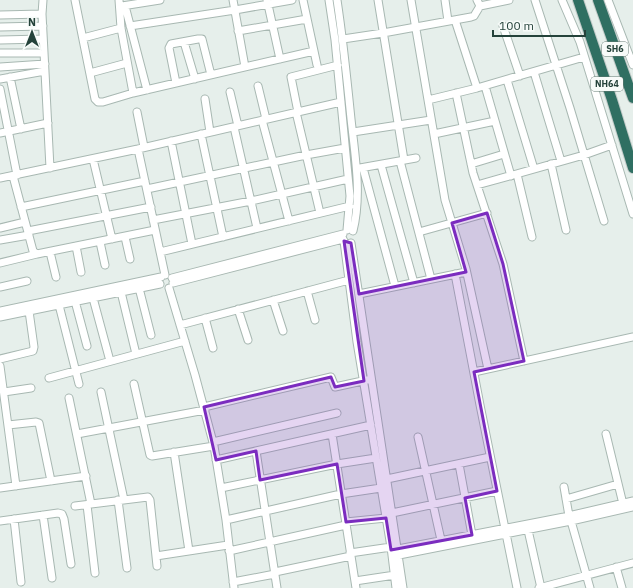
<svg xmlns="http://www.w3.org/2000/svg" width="633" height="588" viewBox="0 0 633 588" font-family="'IBM Plex Sans',sans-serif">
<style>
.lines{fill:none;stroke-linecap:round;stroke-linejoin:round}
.minor-casing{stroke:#a8b8b2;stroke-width:9}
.highway-casing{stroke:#c2cac8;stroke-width:12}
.minor{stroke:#fff;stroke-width:7}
.highway{stroke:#2f6f62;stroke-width:10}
.marked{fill:#7b2cbf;fill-opacity:0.2;stroke:#7b2cbf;stroke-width:3;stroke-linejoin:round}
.labels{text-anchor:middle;stroke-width:3;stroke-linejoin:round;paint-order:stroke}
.shield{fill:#f7fbf9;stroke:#637a73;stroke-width:1}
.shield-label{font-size:9px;font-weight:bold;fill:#24423a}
</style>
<rect width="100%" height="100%" fill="#e6efeb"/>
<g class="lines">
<defs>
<path id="minor" d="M43,0L42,14L50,168
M75,0L95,99L98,102H103L133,93L314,51
M119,0L121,28L133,93
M233,0L245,67
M267,0L280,59
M303,0L317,65
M329,0L335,40L350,196L347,230
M337,0C343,39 347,79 351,119C355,156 362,195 353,231
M378,0L404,160
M411,0L445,200L466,269L488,369
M445,0L448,21
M477,0L480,6L509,0
M535,0L570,108L604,221
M562,0L580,42L633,214
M608,0L633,65
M122,6L160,0
M125,6L147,90
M0,15L42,14
M455,20L477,88
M130,26L235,10L292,0
M503,26L520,76
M0,27L43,26
M238,31L307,19
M83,38L121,28
M343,39L383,33L471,17L474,16L480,6
M0,40L43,39
M184,42L195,79
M0,53H44
M0,67L45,64
M534,72L561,161
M90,73L127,63
M10,77L21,129
M0,79L45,71
M507,80L534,169
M176,83L169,48L171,44L198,39H202L211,75
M258,86L266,119
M485,86L511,176
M0,89L17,175
M230,92L238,126
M456,93L473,173L503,264L524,361
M205,99L210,132
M428,100L477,88L584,57
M137,112L144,147
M296,112L320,213
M298,112L291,77L338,65
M262,120L289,221
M234,127L257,228
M353,132L431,120
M0,133L48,123
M201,134L223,237
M434,134L495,121
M171,141L192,244
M138,149L165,275
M93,159L112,239
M400,161L431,279
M471,164L504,154
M551,164L566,230
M381,165L414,283
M360,168L416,158
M363,168L395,286
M517,174L532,237
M13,176L33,251L37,254L155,230
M0,178L138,149L341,102
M477,185L584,155L612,145
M147,189L306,155L345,148
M21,207L145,181
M153,220L251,201L348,179
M0,228L25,222
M28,231L151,207
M419,232L487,213
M125,237L130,259
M0,240L29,235
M344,241L357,342L391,547L396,588
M100,242L105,265
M351,243L403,588
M76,246L81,272
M50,252L56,277
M160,252L350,206
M0,263L37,254
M455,274L480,405L517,588
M172,278L343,234
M173,283L343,239
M0,287L27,281
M139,288L151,335
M169,288L195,375L214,446L226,520L234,588
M307,291L315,320
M121,292L136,354
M359,294L466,272
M93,298L110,361
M273,300L283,331
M75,301L87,346
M59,305L79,384
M238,309L248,340
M0,311L161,277
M0,317L160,284
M205,318L213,348
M180,325L349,280
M0,359L33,351L34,347L29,311
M0,366L16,486
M474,372L633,337
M49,378L185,341
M134,384L150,455L152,456L214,446
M4,392L31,388
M101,392L124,500
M69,398L91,504
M204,407L331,377L335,387L367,380
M8,425L36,422L39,423L51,481
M77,434L205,410
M332,434L356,588
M606,434L623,504
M418,437L441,540
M213,442L337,413
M256,451L277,588
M174,452L189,551
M216,460L371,425
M459,464L472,535
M387,479L490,457
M564,487L569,516
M0,488L86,476
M221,488L337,464L376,458
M566,499L618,484
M118,500L127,568
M87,505L95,573
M75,506L148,497L150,500L157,566
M392,513L497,491
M43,515L52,578
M14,519L21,582
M226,520L341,494L381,488
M0,521L58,513L62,514L64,519L71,564
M571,521L590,588
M346,522L386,518
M528,530L541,588
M393,550L564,517L633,501
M229,551L346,525
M350,553L391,547
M156,556L228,545
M394,556L571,521L633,507
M616,567L622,588
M275,572L351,556
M355,581L395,575
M233,582L275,574
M539,588L633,563"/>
<path id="highway" d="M578,0L612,100L633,168
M598,0L633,98"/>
</defs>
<use href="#minor" class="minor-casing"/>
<use href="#highway" class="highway-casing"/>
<use href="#minor" class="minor"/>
<use href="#highway" class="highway"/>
</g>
<path class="marked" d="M487,213L503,264L524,361L474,372L497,491L465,498L472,535L391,550L386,518L346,522L337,464L260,480L256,451L216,460L204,407L331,377L335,387L364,381L344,241L351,243L359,294L466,272L452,223Z"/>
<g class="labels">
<g class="shield">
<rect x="602" y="42" width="26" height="14" rx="3"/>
<rect x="591" y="77" width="32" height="14" rx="3"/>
</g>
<g class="shield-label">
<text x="615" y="52">SH6</text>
<text x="607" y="87">NH64</text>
</g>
</g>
<g transform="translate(32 32)" stroke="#f7fbf9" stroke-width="3" paint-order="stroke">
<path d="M0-3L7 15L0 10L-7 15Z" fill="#24423a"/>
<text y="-6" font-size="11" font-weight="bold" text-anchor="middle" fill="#24423a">N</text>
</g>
<path d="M493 30v6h92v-6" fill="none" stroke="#24423a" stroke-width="2"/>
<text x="499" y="30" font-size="12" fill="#24423a" stroke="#f7fbf9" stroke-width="3" paint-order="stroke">100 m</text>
</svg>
